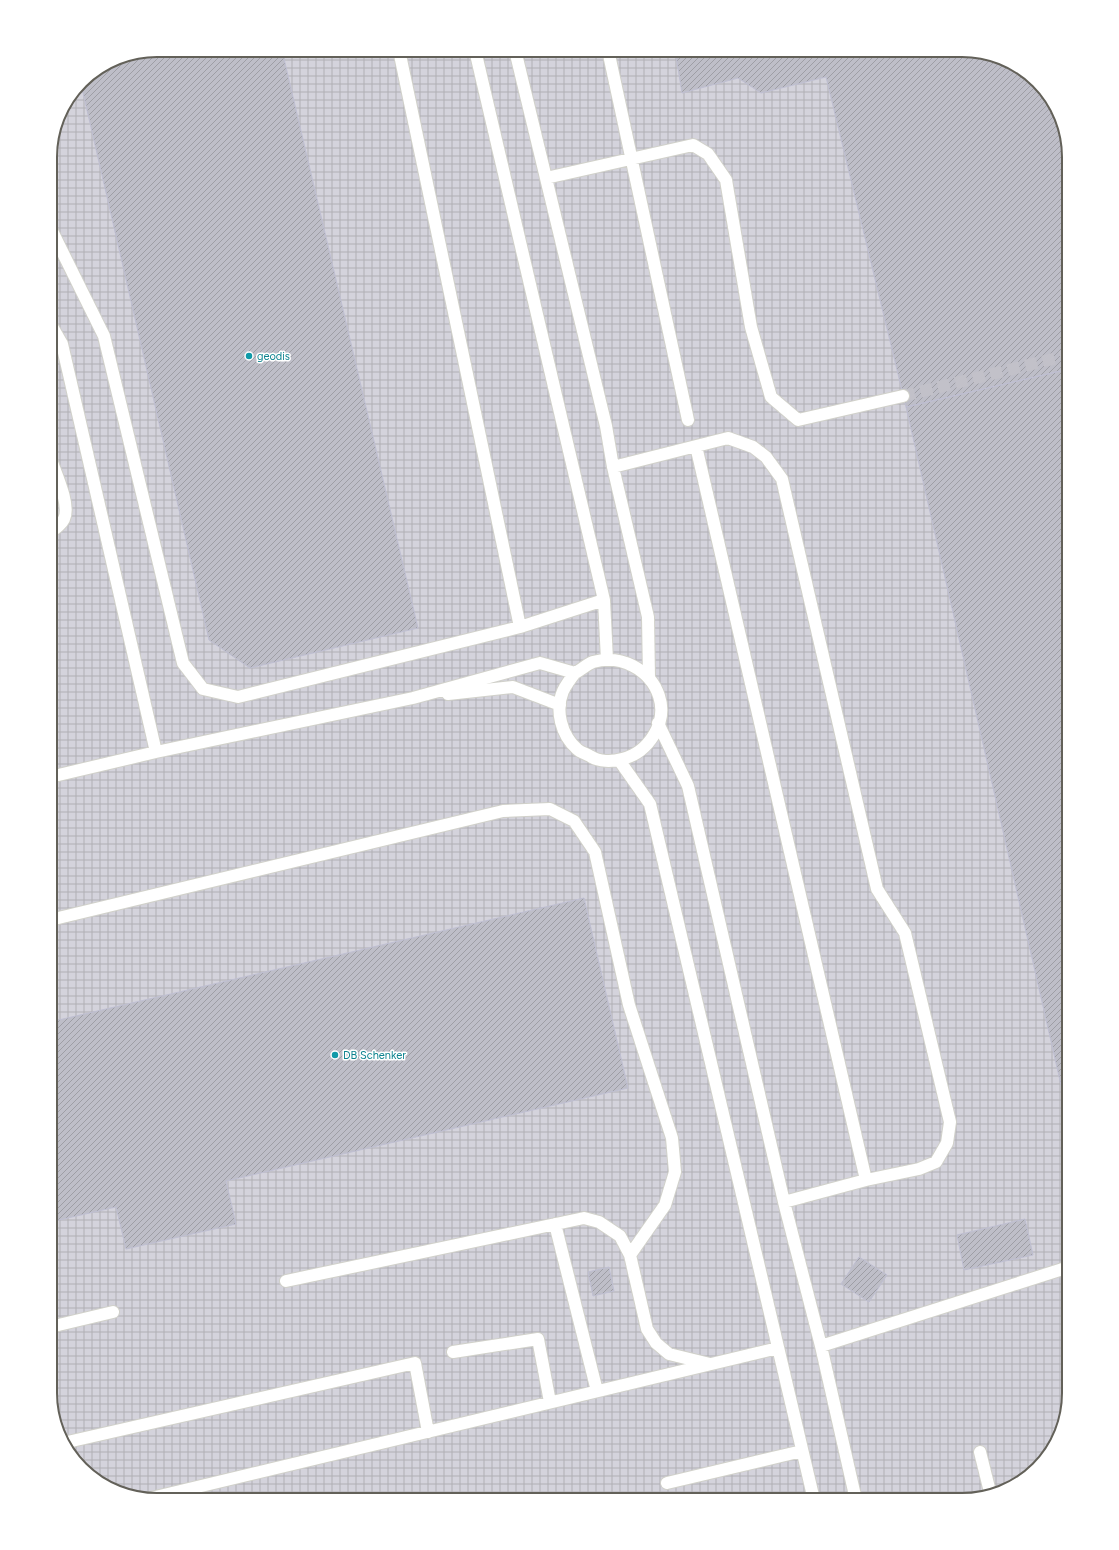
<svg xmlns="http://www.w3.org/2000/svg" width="1119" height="1550" viewBox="0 0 1119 1550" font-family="Figtree,sans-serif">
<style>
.industrial{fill:url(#industrial-grid)}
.building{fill:url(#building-hatch);stroke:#bfbfd2}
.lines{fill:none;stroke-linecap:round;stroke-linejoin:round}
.minor-tunnel{stroke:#c2c1c9;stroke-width:12;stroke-dasharray:12 6;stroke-linecap:butt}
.minor-casing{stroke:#d1d1ca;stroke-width:14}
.minor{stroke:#fff;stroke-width:12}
.culture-dot{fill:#0f9aa8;stroke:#fff;stroke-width:1.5}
.labels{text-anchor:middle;stroke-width:3;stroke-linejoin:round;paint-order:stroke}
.culture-label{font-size:11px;fill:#0d838f;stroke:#fff;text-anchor:start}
.rim{fill:none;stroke:#636159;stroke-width:2}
</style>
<defs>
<pattern id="industrial-grid" width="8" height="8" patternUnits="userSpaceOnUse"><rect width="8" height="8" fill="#d4d3dc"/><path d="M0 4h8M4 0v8" fill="none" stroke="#b0afb5"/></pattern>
<pattern id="building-hatch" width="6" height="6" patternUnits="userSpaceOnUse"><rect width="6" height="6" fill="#bebec8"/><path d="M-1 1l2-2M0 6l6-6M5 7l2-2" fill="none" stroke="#9e9ea5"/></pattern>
</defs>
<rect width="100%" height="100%" fill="#e2e1ee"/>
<path class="industrial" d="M158,50H968L1015,65L1054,104L1069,158V1393L1055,1446L1015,1485L962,1500H151L104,1485L65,1446L50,1392V150L61,110L86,77L117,58Z"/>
<path class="building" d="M158,50H282L418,628L250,668L209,640L81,84L86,77L117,58Z
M675,50H968L1015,65L1054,104L1069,158V369L906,407L826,77L761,93L738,78L682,93Z
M1069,369V1120L906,407Z
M584,898L628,1088L226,1181L236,1224L126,1249L116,1207L50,1222V1022Z
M1025,1219L1033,1255L964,1270L957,1235Z
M859,1257L887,1275L869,1302L841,1284Z
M609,1267L614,1291L593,1296L588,1272Z"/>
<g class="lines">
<path class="minor-tunnel" d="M903,396L1069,355"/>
<defs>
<path id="minor" d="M475,50L604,600L607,660
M515,50L606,426L613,467L648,617L649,678
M608,50L688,420
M546,178L693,145L708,154L726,180L751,327L771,397L798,420L903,396
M50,227L104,336L183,663L203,689L238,697L520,627L399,50
M50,323L62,344L156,752
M696,446L866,1180
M613,467L728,438L753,447L766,457L782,479L877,889L905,933L950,1122L947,1143L936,1162L919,1169L866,1180L784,1202
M50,532C55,529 61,525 64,519C71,505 55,472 50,457
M520,627L604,600
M448,694L513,687L560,705
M658,723L688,786L784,1202L821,1346L856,1500
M619,760L650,804L814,1500
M50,777L156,752L413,698L540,663L575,673C581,670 587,664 593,662C620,654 650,669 659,696C668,723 648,753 622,759C612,762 599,762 590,756C586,754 580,752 577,749C561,735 555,710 563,691C566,685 571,678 575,673
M50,920L503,811L550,809L574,821L595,852L629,1005L672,1138L675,1172L665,1205L630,1255L647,1329L656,1343L669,1354L710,1364
M555,1224L597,1391
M286,1281L584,1218L599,1222L620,1236L630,1255
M50,1327L113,1312
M821,1346L1069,1267
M453,1352L538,1339L550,1402
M63,1443L415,1363L428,1432
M980,1452L990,1492
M667,1483L802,1451
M147,1499L778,1348"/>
</defs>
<use href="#minor" class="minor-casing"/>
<use href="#minor" class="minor"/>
</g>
<g class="culture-dot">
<circle cx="249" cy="356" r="4"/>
<circle cx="335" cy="1055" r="4"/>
</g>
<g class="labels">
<g class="culture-label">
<text x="257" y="360">geodis</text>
<text x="343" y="1059">DB Schenker</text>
</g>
</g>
<path d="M0 0H1119V1550H0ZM157 57H962A100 100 0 0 1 1062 157V1393A100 100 0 0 1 962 1493H157A100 100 0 0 1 57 1393V157A100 100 0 0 1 157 57Z" fill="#fff" fill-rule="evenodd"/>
<path class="rim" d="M157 57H962A100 100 0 0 1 1062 157V1393A100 100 0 0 1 962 1493H157A100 100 0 0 1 57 1393V157A100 100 0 0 1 157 57Z"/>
</svg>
